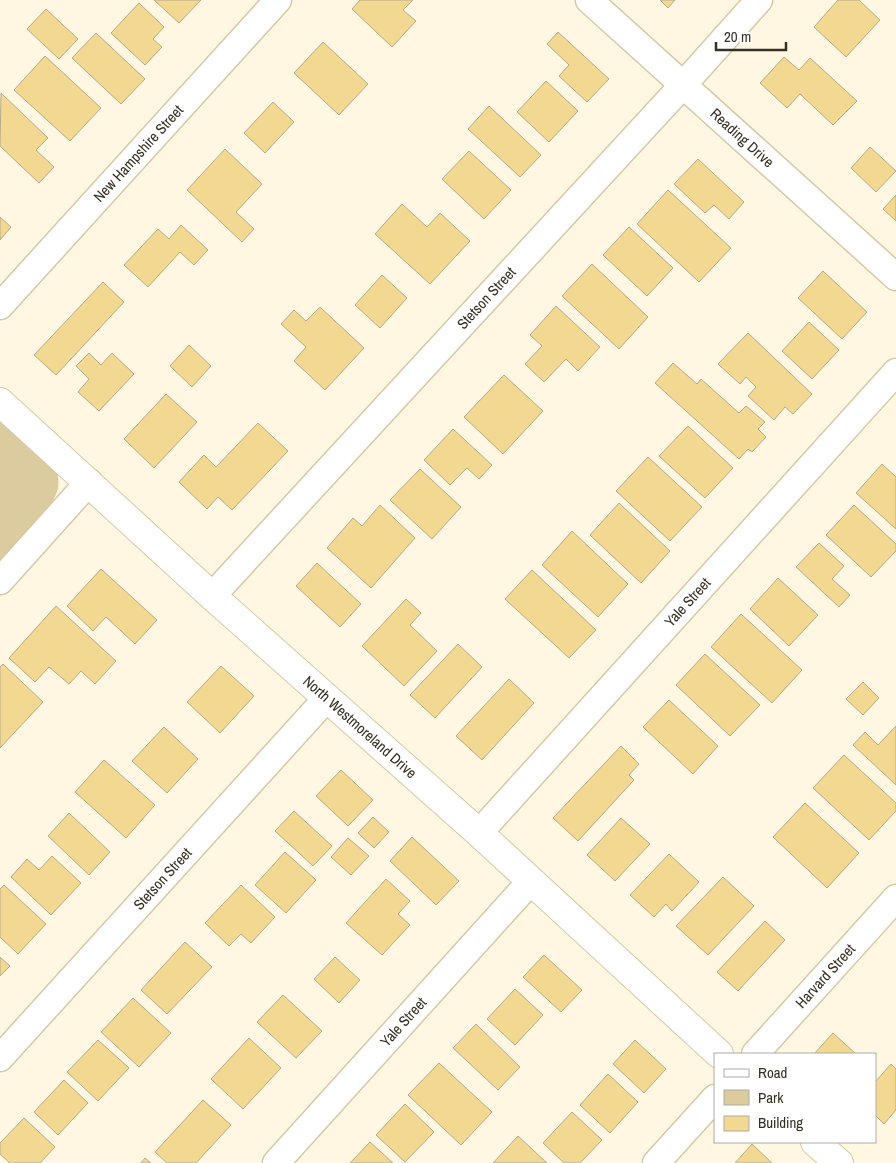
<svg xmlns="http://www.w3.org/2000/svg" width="896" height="1163" viewBox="0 0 896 1163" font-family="'Archivo Narrow',sans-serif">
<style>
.green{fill:#dbcb9f}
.building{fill:#f2d891;stroke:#b7aa89}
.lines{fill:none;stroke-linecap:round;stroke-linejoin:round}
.minor-casing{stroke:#d6c9a7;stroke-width:29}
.tertiary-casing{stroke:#d6c9a7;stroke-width:30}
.minor{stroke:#fff;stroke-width:26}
.tertiary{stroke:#fff;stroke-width:28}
.labels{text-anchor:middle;stroke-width:5;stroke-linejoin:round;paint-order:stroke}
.street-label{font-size:15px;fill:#353022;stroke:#fff}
</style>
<rect width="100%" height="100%" fill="#fff7e2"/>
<path class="green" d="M0,419L56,469C61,483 58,493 50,506L0,562Z"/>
<path class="building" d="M154,0H201L179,23Z
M360,0H413L403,10L416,21L392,47L352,9Z
M660,0H675L668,8Z
M838,0H859L880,20L846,57L814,27Z
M139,3L164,27L153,39L162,47L145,65L111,33Z
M46,9L78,39L59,59L27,29Z
M558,32L609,79L587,102L559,76L569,65L547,44Z
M96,33L145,79L121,104L72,58Z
M323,42L368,84L339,115L294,73Z
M45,56L101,108L70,141L14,90Z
M784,57L799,70L810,58L857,101L833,125L800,94L787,108L760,83Z
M546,81L578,111L549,142L517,112Z
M1,93L48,138L36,150L54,167L39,183L0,146Z
M273,102L294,122L265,153L244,133Z
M489,106L541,155L520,177L468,129Z
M870,147L896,171L876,192L851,168Z
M225,149L262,184L236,212L254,229L242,242L187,190Z
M469,151L511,190L484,219L442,179Z
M698,159L744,202L729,219L714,205L705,213L674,184Z
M668,190L731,248L699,282L637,224Z
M896,195V221L883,209Z
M402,204L427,227L440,213L470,241L430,284L375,234Z
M0,217L11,227L0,240Z
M181,225L208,250L194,265L180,252L148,287L124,265L158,229L169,239Z
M629,227L673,268L647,296L603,255Z
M592,264L648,317L619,349L562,296Z
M823,271L867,312L842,339L798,298Z
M382,275L407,298L380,328L355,305Z
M103,282L124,302L56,375L34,355Z
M556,306L600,347L578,371L566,359L544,382L525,364L542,346L530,335Z
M320,307L364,348L325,390L294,361L306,347L281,324L294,310L306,321Z
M809,322L839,350L812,379L782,351Z
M748,333L812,394L793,414L785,407L774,420L748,396L756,387L746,377L740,384L718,364Z
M189,345L211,366L192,387L170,366Z
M89,353L101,365L112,353L134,374L99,411L78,392L89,379L76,366Z
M673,363L697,384L701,379L739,413L746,406L765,422L758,429L766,437L752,452L748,449L739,459L655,383Z
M504,375L543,411L503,454L464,417Z
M166,394L197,422L154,468L124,439Z
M258,423L288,451L232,510L218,497L207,509L179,482L204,455L216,467Z
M688,426L733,468L705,498L659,456Z
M453,429L492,465L479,479L467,468L450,485L424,460Z
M648,457L702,507L670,541L616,491Z
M882,464L896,477V529L856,493Z
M420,469L461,507L432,539L390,500Z
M619,503L670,551L641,583L590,535Z
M380,505L415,538L371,588L327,548L353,518L362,526Z
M854,505L896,544V551L871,577L826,535Z
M572,531L628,584L598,617L542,565Z
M819,543L844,566L832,579L850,595L839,607L796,567Z
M317,563L361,604L340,627L296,586Z
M101,569L157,620L135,644L106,617L93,631L67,606Z
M532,570L596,630L569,658L505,599Z
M778,578L818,615L789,646L750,609Z
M406,599L421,613L410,625L437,651L404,686L362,646Z
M56,606L116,661L95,684L81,671L69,684L49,667L35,682L9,658Z
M741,614L802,670L772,703L711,647Z
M458,644L482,667L435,718L410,695Z
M705,654L760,705L730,736L676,685Z
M3,664L43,702L0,748V667Z
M221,666L254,696L220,733L187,702Z
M509,679L534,703L482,760L456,736Z
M863,682L879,698L863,715L846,699Z
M669,700L718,746L693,774L643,727Z
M896,726V785L853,745L865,732L878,745Z
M164,727L198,759L167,793L132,761Z
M621,746L639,764L629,775L634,780L578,841L553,818Z
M844,755L896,803V811L869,840L813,788Z
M104,760L155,805L126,838L75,792Z
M341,770L373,800L348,826L316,796Z
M805,803L859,853L827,888L773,837Z
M294,811L332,846L313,866L275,831Z
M69,813L110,852L89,875L48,836Z
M373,817L389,832L374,848L358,833Z
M621,818L650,844L615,881L587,855Z
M412,837L459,881L436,905L390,861Z
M348,838L369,856L351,875L331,857Z
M285,852L316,880L286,913L255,885Z
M669,854L699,882L672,911L666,904L654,917L630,895Z
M52,856L81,883L51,915L11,877L27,859L39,870Z
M723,877L754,906L708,955L676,926Z
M386,879L410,901L398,914L410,925L382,955L346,923Z
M4,885L46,924L18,954L0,937V889Z
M241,885L275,917L251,943L241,934L229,946L205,923Z
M765,921L785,940L738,991L717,972Z
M185,942L212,967L167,1014L141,990Z
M544,955L582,990L561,1012L523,977Z
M0,957L10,966L0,976Z
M335,957L360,980L339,1003L314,979Z
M515,989L543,1015L515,1045L487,1019Z
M283,995L322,1031L296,1058L257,1022Z
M133,998L171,1033L139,1067L101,1032Z
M476,1024L520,1067L498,1090L453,1048Z
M833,1033L856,1054H814Z
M249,1038L281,1068L243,1109L211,1079Z
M98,1040L129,1068L98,1101L67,1072Z
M635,1040L666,1069L644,1093L613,1064Z
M439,1063L492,1112L461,1145L408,1095Z
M891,1064L896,1069V1110L884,1124L875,1115V1082Z
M608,1074L638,1102L610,1133L580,1105Z
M64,1080L88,1103L58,1135L34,1112Z
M203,1100L231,1125L196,1163H167L155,1152Z
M405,1104L434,1132L405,1162L376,1135Z
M572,1112L602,1140L580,1163H564L543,1143Z
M24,1118L55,1147L40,1163H10L0,1154V1143Z
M518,1136L547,1163H493Z
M370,1142L393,1163H350Z
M752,1144L772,1163H735Z
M145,1158L151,1163H141Z"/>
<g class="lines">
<defs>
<g id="minor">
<path id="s1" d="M589,0L896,277"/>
<path id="s2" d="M0,306L278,0"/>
<path d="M0,581L89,482"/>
<path id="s3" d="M212,596L683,85L759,0"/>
<path id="s4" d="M479,833L896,372"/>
<path id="s5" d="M755,1054L896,898"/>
<path id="s6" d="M0,1058L327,698"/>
<path id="s7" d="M276,1163L531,881"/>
<path d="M656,1163L715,1098"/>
</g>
<g id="tertiary">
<path id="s8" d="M0,402L212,596L479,833L719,1054"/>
<path d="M815,1142L839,1163"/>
</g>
</defs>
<use href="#minor" class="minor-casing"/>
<use href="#tertiary" class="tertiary-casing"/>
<use href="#minor" class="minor"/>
<use href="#tertiary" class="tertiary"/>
</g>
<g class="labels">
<g class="street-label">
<text dy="5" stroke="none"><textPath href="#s1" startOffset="206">Reading Drive</textPath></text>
<text dy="5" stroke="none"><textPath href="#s2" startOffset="206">New Hampshire Street</textPath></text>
<text dy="5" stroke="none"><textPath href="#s3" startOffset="405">Stetson Street</textPath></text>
<text dy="5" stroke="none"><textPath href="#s4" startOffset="311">Yale Street</textPath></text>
<text dy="5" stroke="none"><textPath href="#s8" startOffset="485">North Westmoreland Drive</textPath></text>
<text dy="5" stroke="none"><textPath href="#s6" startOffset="242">Stetson Street</textPath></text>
<text dy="5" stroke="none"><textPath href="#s5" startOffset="105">Harvard Street</textPath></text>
<text dy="5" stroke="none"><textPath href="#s7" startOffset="190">Yale Street</textPath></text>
</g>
</g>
<rect x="714" y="1053" width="162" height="90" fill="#ffffff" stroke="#aeaca7"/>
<rect x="724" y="1069" width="25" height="8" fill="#ffffff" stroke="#aeaca7"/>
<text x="758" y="1078" font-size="15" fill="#353022">Road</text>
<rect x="724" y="1090" width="25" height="15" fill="#dbcb9f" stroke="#aeaca7"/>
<text x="758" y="1103" font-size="15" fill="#353022">Park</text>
<rect x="724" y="1116" width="25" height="15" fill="#f2d891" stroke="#aeaca7"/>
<text x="758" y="1128" font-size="15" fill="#353022">Building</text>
<path d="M716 42v8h70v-8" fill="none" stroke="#353022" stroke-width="2.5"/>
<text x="724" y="42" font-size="15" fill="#353022" stroke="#ffffff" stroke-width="4" paint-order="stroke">20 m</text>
</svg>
